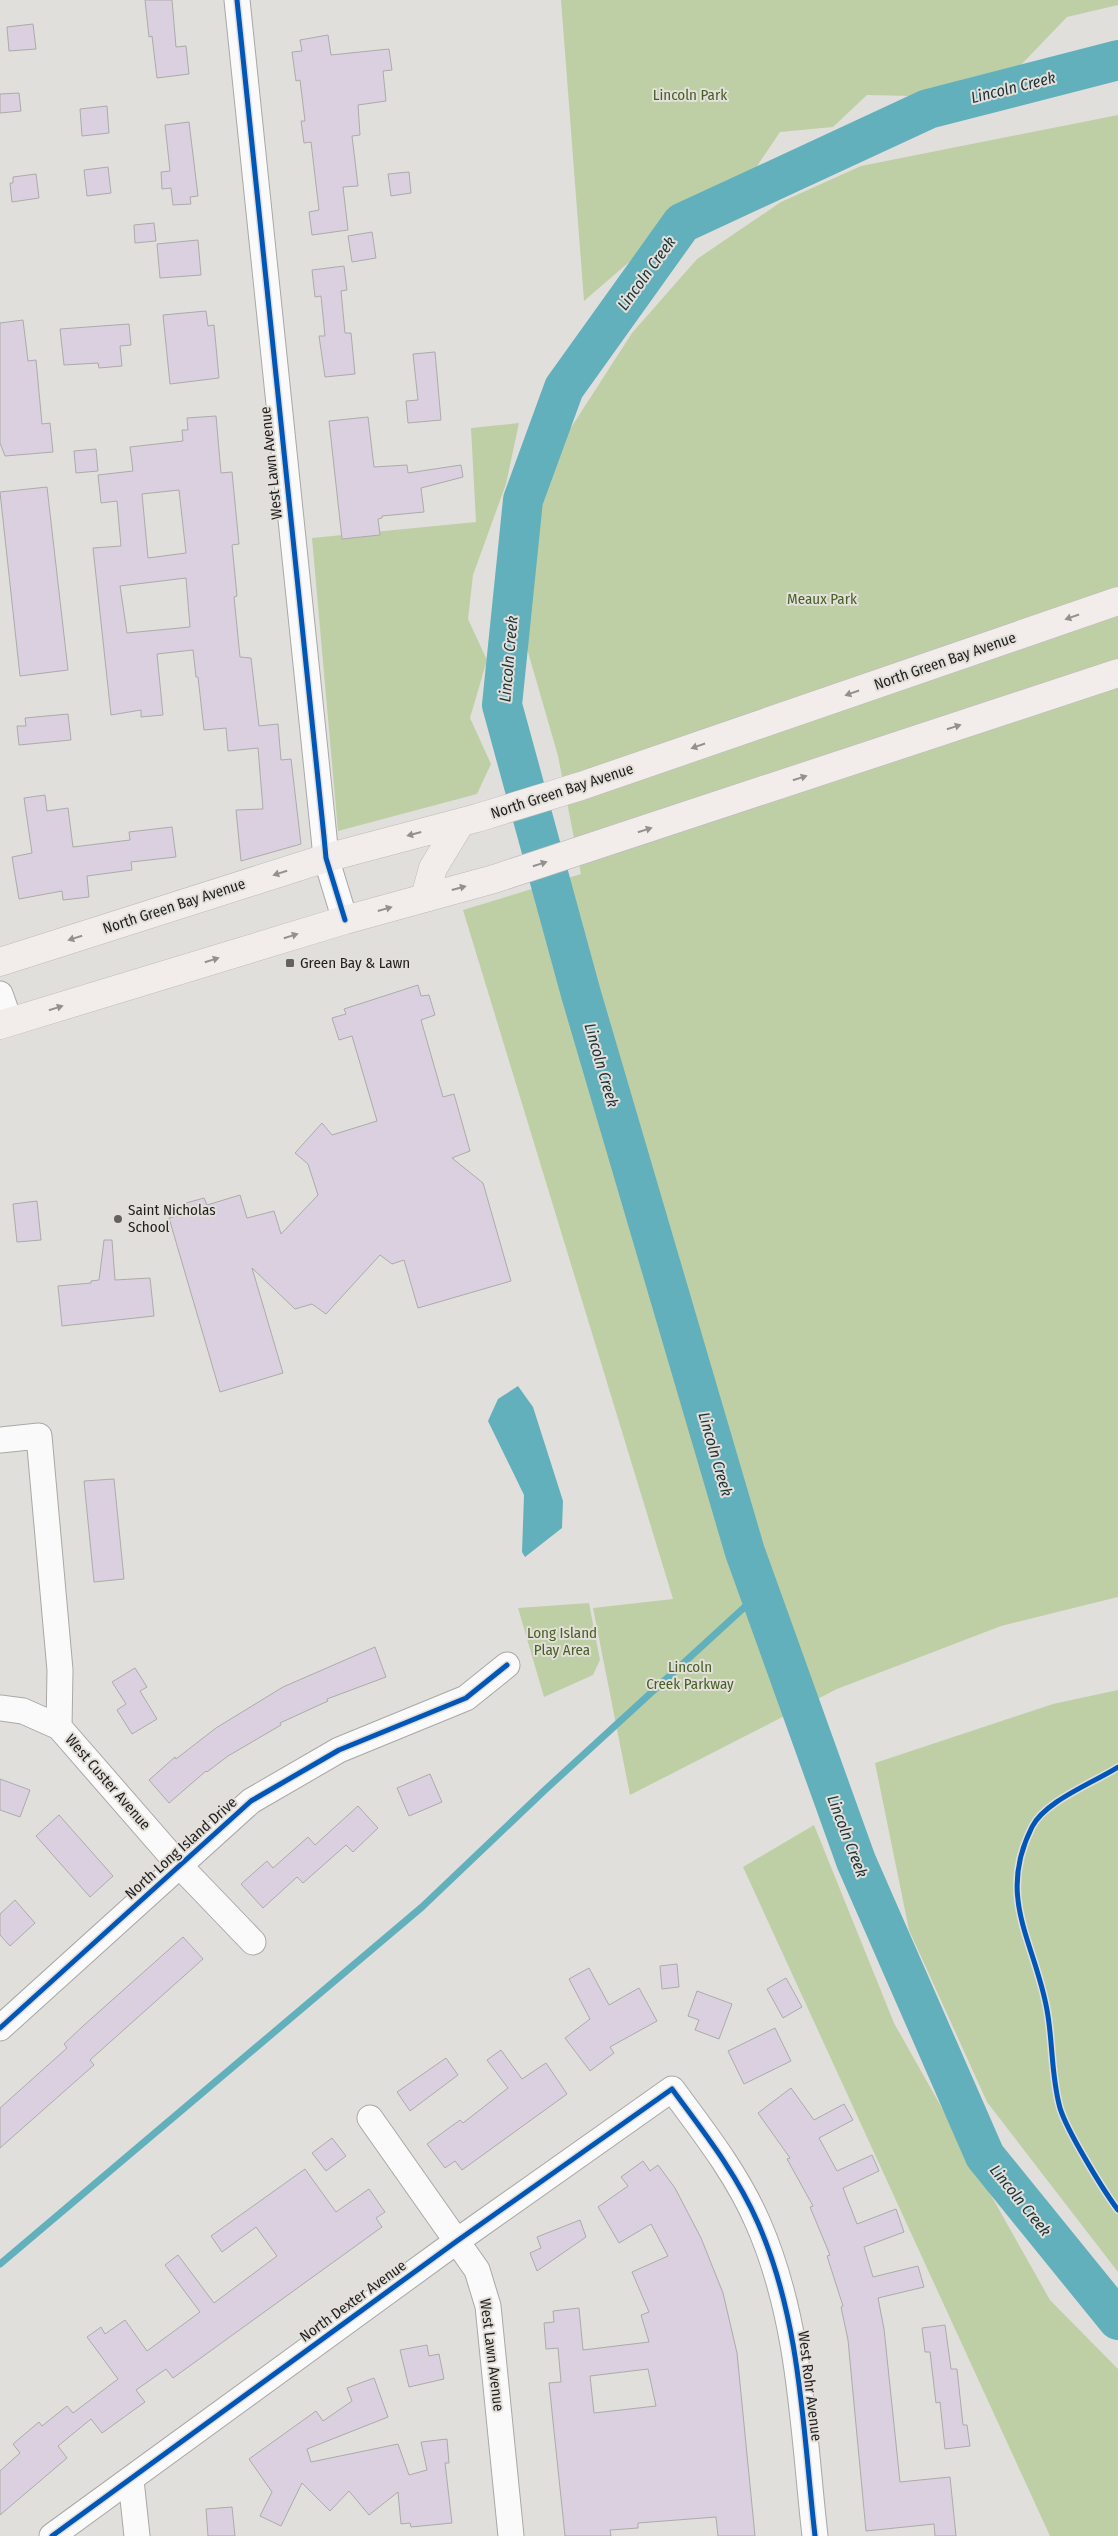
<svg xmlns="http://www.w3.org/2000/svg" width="1118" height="2536" viewBox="0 0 1118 2536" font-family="'Fira Sans Condensed',sans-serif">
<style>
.green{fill:#becfa6}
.water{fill:#62b0bc}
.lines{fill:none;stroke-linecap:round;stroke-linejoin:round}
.stream{stroke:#62b0bc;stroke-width:7}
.river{stroke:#62b0bc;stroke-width:40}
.building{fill:#dad0df;stroke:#acabaa;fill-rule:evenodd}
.minor-casing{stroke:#a9a8a6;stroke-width:27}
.major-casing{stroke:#bcbab8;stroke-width:29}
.minor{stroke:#fafafa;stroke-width:25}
.major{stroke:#f2edea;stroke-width:28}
.cycleway-casing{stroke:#e3dfda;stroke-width:8}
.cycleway{stroke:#0057b8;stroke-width:5}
.oneway{fill:#94908e}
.poi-dot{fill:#646260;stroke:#e3dfda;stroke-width:2}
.labels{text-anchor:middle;stroke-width:4;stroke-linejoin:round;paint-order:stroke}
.park-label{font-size:15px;fill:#476124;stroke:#e3dfda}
.street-label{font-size:15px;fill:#211f1d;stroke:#e3dfda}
.poi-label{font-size:15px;fill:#211f1d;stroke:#e3dfda;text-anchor:start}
.water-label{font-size:16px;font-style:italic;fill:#1b3237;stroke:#e3dfda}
</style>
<rect width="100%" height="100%" fill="#e1dfdc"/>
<path class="green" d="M561,0H1118V5L1067,17L1014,72L912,96L867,95L833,127L780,132L751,175L687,212L584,301Z
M1118,115V1597L1001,1626L837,1689L630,1795L593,1608L673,1599L463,910L581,874L558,756L526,645L524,559L554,454L632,333L697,259L781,202L861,166Z
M519,423L506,484L473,575L468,619L487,660L470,718L491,764L477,794L338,831L312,538L476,522L471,428Z
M589,1603L600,1660L593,1675L544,1697L518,1608Z
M1118,1690V2272L987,2102L909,1930L875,1763L1053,1704Z
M814,1825L894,2023L1050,2300L1118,2369V2536H1050L743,1867Z"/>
<path class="water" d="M518,1386L533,1407L563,1501L562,1528L525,1557L522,1552L524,1495L488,1421L498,1399Z"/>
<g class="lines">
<path class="stream" d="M0,2264L422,1907L546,1789L760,1593"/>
<path class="river" d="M1118,60L928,109L682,223L564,388L523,500L502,705L581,994L745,1552L856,1861L985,2156L1118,2320"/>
</g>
<path class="building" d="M145,0H172L176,47L186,46L189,74L157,78L152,36L149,37Z
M33,24L36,49L9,51L7,27Z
M328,35L331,55L389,49L392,70L383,71L386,101L358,105L360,135L352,136L358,186L343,187L348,230L312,235L309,212L319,210L311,142L304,143L301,121H305L300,80L296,81L292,52L302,51L300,40Z
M19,93L21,111L0,113V94Z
M107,106L109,133L82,136L80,109Z
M189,122L198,196L190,197L191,204L173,205L171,188L162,189L161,172L170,171L165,125Z
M108,167L111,193L87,196L84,170Z
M409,172L411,193L391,196L388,174Z
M36,174L39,198L12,202L10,183H13V177Z
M154,223L156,241L135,243L134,225Z
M372,232L376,258L352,262L348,236Z
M198,240L201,275L160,278L157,244Z
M344,266L347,290L341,291L345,333H351L355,374L325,377L319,336H325L321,296L315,297L312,270Z
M206,311L208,326L214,325L219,378L170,384L163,315Z
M23,320L28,361L36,360L42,424L50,423L53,452L5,456L0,443V323Z
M129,324L131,345L120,346L122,366L99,368L98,363L64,365L60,329Z
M435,352L441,420L408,423L406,401L418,400L413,354Z
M216,416L221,473L232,472L239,544L232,545L237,596L234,597L240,657L251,658L259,726L278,724L281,760L291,759L301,844L241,861L236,810L263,809L258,748L228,751L226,728L204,730L198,677H196L193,650L157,654L163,715L141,717V710L111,715L93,548L121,546L117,501L101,503L98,475L133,471L130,447L183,441L182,430H188L187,418ZM179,490L186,553L148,558L142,494ZM186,578L190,627L127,633L120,586Z
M368,417L374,467L407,465L408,473L461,465L463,477L421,488L424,512L382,516V518L378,519L380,535L342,539L329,421Z
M96,449L98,471L76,473L74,451Z
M47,487L68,670L20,676L0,492Z
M68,714L71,740L19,745L17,726H26L25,718Z
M45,795L47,811L68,808L73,847L130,840L129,832L172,827L176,857L131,862L132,870L87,876L89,897L63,900L62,891L19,899L12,857L32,853L24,798Z
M418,985L421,996L429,995L435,1015L421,1020L443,1097L454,1094L470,1151L452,1158L483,1183L511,1281L418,1308L404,1260L392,1264L380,1255L326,1314L312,1304L295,1309L252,1268L283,1373L220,1392L169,1218L189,1212L186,1203L204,1198L207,1205L240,1195L247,1218L274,1211L281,1234L318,1195L308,1164L295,1153L322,1123L332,1135L377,1121L352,1036L339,1040L332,1018L346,1014L344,1009Z
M37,1201L41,1240L17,1242L13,1204Z
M104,1240H112L115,1280L150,1278L154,1316L62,1326L58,1286L91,1283V1281L99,1280Z
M114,1479L124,1579L94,1582L84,1481Z
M375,1647L386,1677L327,1699L328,1701L280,1723L281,1725L228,1756L207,1772L206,1771L169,1803L149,1780L175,1757L176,1759L216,1728L283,1687Z
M135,1668L147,1687L140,1691L157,1719L132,1734L117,1710L126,1704L112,1682Z
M430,1774L442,1802L409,1816L397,1788Z
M0,1779L30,1790L20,1817L0,1810Z
M358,1806L378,1828L353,1852L346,1845L303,1883L297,1877L263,1908L241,1884L267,1861L273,1868L308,1837L315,1845Z
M59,1815L113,1876L90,1897L36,1836Z
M15,1900L35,1923L10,1946L0,1935V1914Z
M183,1937L203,1959L90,2060L94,2065L0,2148V2108L67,2048L64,2044L83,2026Z
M677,1964L679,1987L662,1989L660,1966Z
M589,1968L609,2005L639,1988L657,2021L610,2047L614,2053L590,2071L565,2038L590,2019L569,1979Z
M786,1978L802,2007L783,2018L767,1989Z
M697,1991L732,2004L719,2039L695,2030L699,2020L688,2016Z
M775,2028L791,2061L744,2084L728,2051Z
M501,2050L522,2079L546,2063L567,2094L462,2170L455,2161L445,2168L427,2144L460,2120L463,2123L508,2088L487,2060Z
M446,2058L458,2075L410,2111L397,2092Z
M791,2088L814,2120L844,2104L853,2120L819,2138L837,2171L872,2155L879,2171L843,2188L857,2224L896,2209L904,2232L864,2247L873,2277L918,2266L924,2287L878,2298L884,2329L900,2482L950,2477L956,2536H935L934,2524L866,2531L848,2340L841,2307L843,2306L827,2256L830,2255L810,2207L813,2206L787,2159L790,2158L758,2113Z
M332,2138L346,2156L326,2171L312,2153Z
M643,2161L650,2171L658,2165L675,2188L701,2238L723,2293L737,2353L755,2536H718L716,2517L638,2523V2528L610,2530L611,2536H565L549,2383L561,2382L558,2348L546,2349L544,2323L554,2322L553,2311L579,2308L583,2350L649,2342L641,2315L649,2312L632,2272L668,2256L651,2224L619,2243L598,2207L628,2186L621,2177ZM648,2369L656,2406L594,2413L590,2376Z
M305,2169L336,2212L369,2189L385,2212L376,2218L382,2227L173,2378L166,2369L136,2390L145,2402L102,2433L91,2419L58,2446L67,2458L0,2515V2471L20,2453L13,2444L39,2422L42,2426L67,2406L73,2413L118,2379L87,2337L101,2327L105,2334L125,2320L147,2351L200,2312L165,2265L178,2255L214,2303L277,2256L256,2227L222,2252L211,2236Z
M580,2220L586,2237L537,2271L530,2253L541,2248L537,2237Z
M945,2325L951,2369H957L963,2425H967L970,2446L945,2449L940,2402L936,2403L930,2352H925L922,2328Z
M427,2345L429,2356L439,2354L444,2379L409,2387L400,2350Z
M374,2378L388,2417L307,2449L311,2462L398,2444L409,2475L427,2470L421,2442L447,2439L449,2463H445L452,2523L411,2527L410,2523L401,2524L398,2492L369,2515L349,2491L330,2511L302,2483L281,2526L260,2516L272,2492L249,2459L316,2411L323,2421L352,2401L347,2388Z
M232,2507L235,2536H208L206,2509Z"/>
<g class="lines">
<defs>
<path id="minor" d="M237,0L324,837L326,858L345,920
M0,994L10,1022
M0,1440L39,1436L60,1670L59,1727L180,1866L253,1942
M0,1708L23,1711L59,1727
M0,2028L251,1801L339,1750L466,1698L507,1665
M370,2118L477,2270L488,2306L511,2536
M131,2480L137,2536
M52,2536L457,2241L672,2089C703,2131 737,2174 758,2223C801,2321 803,2431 815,2536"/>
<path id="major" d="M425,897L433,868L461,822
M0,962L326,858L477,818L581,786L1118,601
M0,1025L345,920L494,879L1118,673"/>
</defs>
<use href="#minor" class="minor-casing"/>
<use href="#major" class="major-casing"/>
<use href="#minor" class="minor"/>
<use href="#major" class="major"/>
<defs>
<path id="cycleway" d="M237,0L324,837L326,858L345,920
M1118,1767C1093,1783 1045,1801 1032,1827C996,1898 1035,1942 1047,2010C1053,2042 1051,2076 1060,2108C1067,2131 1103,2190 1118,2210
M0,2028L251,1801L339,1750L466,1698L507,1665
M52,2536L457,2241L672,2089C703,2131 737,2174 758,2223C801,2321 803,2431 815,2536"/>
</defs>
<use href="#cycleway" class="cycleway-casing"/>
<use href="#cycleway" class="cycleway"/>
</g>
<defs><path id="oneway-solid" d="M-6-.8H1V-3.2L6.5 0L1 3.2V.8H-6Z" transform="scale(1.25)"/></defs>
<g class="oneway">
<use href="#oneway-solid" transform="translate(1072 617) rotate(161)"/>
<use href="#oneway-solid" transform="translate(852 693) rotate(161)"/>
<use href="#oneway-solid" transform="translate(954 727) rotate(-18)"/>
<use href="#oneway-solid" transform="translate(698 746) rotate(161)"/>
<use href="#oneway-solid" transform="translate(800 778) rotate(-18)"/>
<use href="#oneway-solid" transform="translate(645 830) rotate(-18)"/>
<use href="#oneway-solid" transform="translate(414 834) rotate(165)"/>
<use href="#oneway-solid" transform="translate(540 864) rotate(-18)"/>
<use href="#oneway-solid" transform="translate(280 873) rotate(162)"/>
<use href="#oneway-solid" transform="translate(459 888) rotate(-15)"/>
<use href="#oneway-solid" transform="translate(385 909) rotate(-16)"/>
<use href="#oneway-solid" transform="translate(291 936) rotate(-17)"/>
<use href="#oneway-solid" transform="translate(75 938) rotate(162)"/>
<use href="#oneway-solid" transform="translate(212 960) rotate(-17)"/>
<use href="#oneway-solid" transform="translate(56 1008) rotate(-17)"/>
</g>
<g class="poi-dot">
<rect x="285" y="958" width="10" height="10" rx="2.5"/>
<circle cx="118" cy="1219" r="5"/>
</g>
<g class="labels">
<g class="park-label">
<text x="690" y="100">Lincoln Park</text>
<text x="822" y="604">Meaux Park</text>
<text x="562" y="1638">Long Island<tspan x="562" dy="17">Play Area</tspan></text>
<text x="690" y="1672">Lincoln<tspan x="690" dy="17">Creek Parkway</tspan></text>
</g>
<g class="street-label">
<text transform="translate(271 463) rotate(-96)" y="5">West Lawn Avenue</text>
<text transform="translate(945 661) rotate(-19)" y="5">North Green Bay Avenue</text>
<text transform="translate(562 791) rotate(-18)" y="5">North Green Bay Avenue</text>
<text transform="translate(174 906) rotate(-18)" y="5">North Green Bay Avenue</text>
<text transform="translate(108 1782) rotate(49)" y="5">West Custer Avenue</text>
<text transform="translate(181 1848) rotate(-42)" y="5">North Long Island Drive</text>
<text transform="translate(353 2301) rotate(-36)" y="5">North Dexter Avenue</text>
<text transform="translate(492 2355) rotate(83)" y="5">West Lawn Avenue</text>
<text transform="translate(810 2386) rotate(83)" y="5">West Rohr Avenue</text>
</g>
<g class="poi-label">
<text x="300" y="968">Green Bay &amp; Lawn</text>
<text x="128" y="1215">Saint Nicholas<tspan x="128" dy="17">School</tspan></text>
</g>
<g class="water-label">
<text transform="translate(1013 87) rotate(-14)" y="6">Lincoln Creek</text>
<text transform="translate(646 273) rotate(-54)" y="6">Lincoln Creek</text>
<text transform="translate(508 659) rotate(-85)" y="6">Lincoln Creek</text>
<text transform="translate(602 1065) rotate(74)" y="6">Lincoln Creek</text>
<text transform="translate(716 1454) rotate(74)" y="6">Lincoln Creek</text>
<text transform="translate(848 1836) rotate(69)" y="6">Lincoln Creek</text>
<text transform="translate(1021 2200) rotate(51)" y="6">Lincoln Creek</text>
</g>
</g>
</svg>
